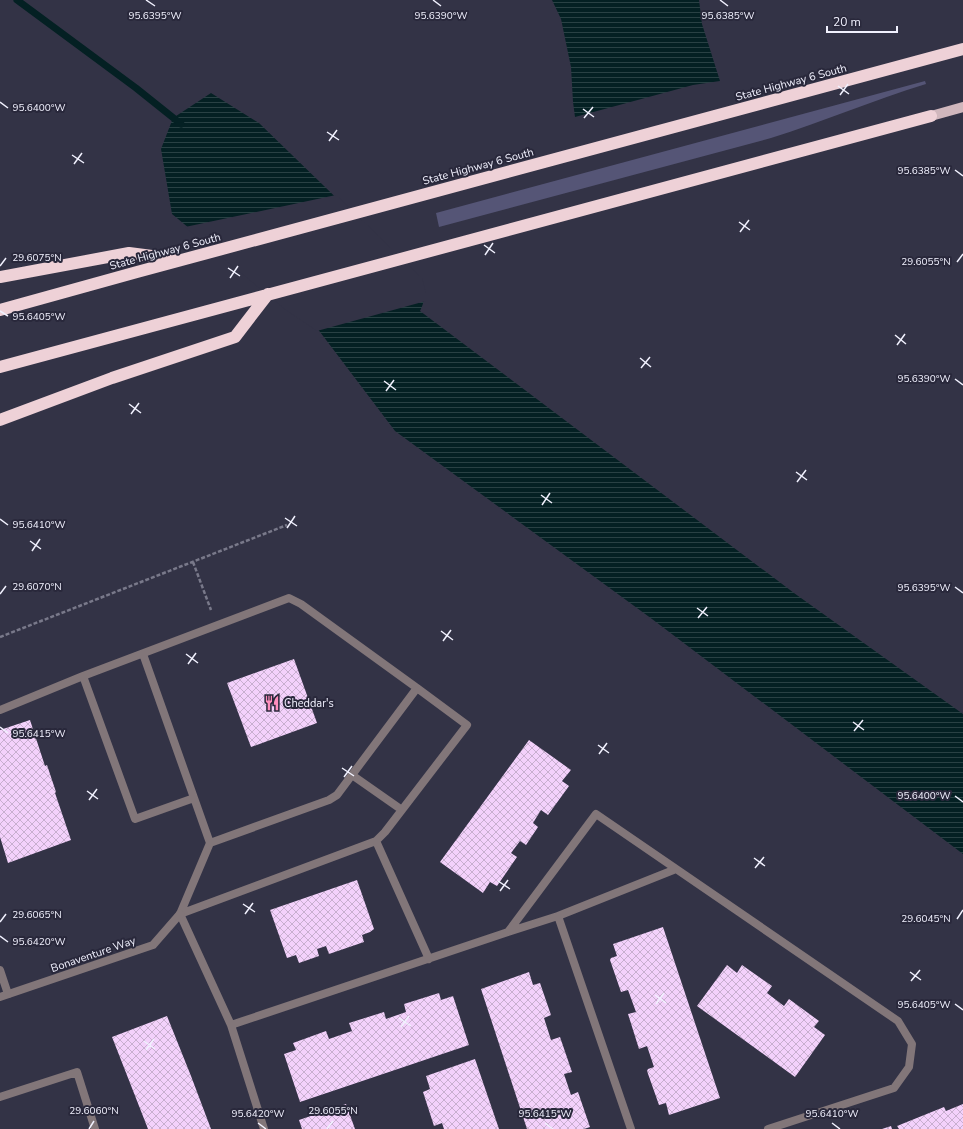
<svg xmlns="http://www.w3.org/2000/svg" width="963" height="1129" viewBox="0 0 963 1129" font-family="'Nunito Sans',sans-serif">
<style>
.grass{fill:#555576}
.water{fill:url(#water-rules)}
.pier{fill:#333346}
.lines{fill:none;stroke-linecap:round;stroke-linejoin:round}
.stream{stroke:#042023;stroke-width:7}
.building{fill:url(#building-cross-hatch)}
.path{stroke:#79798a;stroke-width:2.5;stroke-dasharray:4 2;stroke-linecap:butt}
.lane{stroke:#827679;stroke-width:8}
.street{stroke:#827679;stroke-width:8}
.primary{stroke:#d0b7bd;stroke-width:10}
.highway{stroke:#eed1d7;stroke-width:12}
.ticks{fill:none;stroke:#f1f1fe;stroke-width:1.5}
.labels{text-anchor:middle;stroke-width:4;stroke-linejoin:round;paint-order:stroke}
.street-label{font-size:11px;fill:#f1f1fe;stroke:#29283b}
.poi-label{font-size:11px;fill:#f1f1fe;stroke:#29283b;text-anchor:start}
.ticks-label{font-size:10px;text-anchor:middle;fill:#f1f1fe;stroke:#29283b;stroke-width:4;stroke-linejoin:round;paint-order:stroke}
</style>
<defs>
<pattern id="water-rules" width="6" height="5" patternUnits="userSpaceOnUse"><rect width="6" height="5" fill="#042023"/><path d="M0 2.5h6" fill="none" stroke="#294144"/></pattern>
<pattern id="building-cross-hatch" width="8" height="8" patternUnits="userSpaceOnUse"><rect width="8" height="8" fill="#f3d1fb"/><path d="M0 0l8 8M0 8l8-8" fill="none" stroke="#c8afcf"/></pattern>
</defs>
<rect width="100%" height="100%" fill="#333346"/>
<path class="grass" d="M925,81L926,84C873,100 823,122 771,138L439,227L436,213Z"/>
<path class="water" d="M552,0H699L702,24L720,81L693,85L575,117L573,102L571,67L561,19Z
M211,93L259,123L421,280C424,291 426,300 420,311L794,593L963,714V854L652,619L395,431L317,328L287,309L172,214L161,149L173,118Z"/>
<path class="pier" d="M336,195L422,278L426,293V301L317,331L286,310L185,227Z"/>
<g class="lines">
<path class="stream" d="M17,0L136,88L181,124"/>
</g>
<path class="building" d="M294,659L317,723L251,747L227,683Z
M30,720L45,766L47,765L56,792L55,793L71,840L8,863L0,837V730Z
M529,740L571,770L562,781L569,786L548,815L541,810L533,823L538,827L526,845L520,841L511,853L517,857L497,886L490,882L483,893L440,862Z
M357,880L374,929L370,932L362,935L364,942L329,954L326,946L317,949L319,956L299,963L296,955L287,958L270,910Z
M663,927L720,1098L669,1115L666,1103L659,1105L647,1071L648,1069L654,1067L647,1046L639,1049L628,1014L636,1012L628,990L621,992L610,960L611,958L617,956L613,944Z
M727,965L737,973L742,965L772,986L767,993L784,1006L789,999L819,1021L814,1027L825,1035L795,1077L697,1006Z
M529,972L533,985L540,983L551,1015L544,1018L551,1040L560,1037L572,1072L564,1074L571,1095L578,1092L590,1127L584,1129H527L481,989Z
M439,993L441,1000L453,996L469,1045L300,1102L284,1054L296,1050L293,1043L326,1031L329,1039L352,1031L349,1023L384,1012L386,1019L406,1012L404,1004Z
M167,1016L191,1076L211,1129H148L112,1037Z
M475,1059L499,1129H444L442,1123L434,1126L423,1092L430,1089L426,1076Z
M346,1104L355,1129H302L299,1120Z
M963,1104V1129H899L897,1126L944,1107L946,1111Z
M891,1126L892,1129H882Z"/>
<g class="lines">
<path class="path" d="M193,562L211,610
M0,637L287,525"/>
<path class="lane" d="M143,654L210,843L180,914L231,1025
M83,676L135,819L194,798
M0,710L83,676L289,598L301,604L417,688L337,795L329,800L210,843
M352,775L402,810
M376,841L429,959
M180,914L376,841L385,832L467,725L417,688
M508,932L558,916
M0,970L8,994
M0,1097L77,1072L95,1129
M264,1129L231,1025L508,932L596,814L898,1021L912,1044L909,1067L894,1088L768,1129
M631,1129L558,916L676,869"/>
<path class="street" d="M0,997L153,945L180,914"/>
<path class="primary" d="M931,116L963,107"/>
<path class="highway" d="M0,277L129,253L175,259
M0,310L137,272L963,49
M0,367L931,116
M0,420L112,378L235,337L268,294"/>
</g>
<path class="ticks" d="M146,0L155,6M433,0L441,6M720,0L728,6M838,86L849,94M840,95L848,84M0,102L8,108M583,109L594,117M584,118L593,107M327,132L339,140M329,141L337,130M72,155L84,163M74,164L82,153M955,170L963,176M739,222L750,230M740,232L749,220M484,245L495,253M485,255L493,243M957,262L963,254M0,266L6,258M228,268L240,276M230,278L238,266M0,311L8,316M895,335L906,344M897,345L905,334M640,358L651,367M641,368L650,357M955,379L963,385M384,381L396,390M386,391L394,380M129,404L141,413M131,414L139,403M796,472L807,480M797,482L806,470M541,495L552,503M542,505L550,493M285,518L297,526M0,519L8,525M287,528L295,516M30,541L41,549M32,551L40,539M955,587L963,593M0,594L6,586M697,608L708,616M698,618L707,607M441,631L453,640M443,641L451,630M186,654L198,663M188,664L196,653M853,722L864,730M0,727L8,733M854,731L863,720M598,745L609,753M599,754L607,743M342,768L354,776M344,777L352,766M87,791L98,799M955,796L963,802M89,800L97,789M754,858L765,866M755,868L764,857M498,881L510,889M500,891L508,880M243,904L255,912M245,914L253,903M957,919L963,910M0,922L6,914M0,936L8,942M910,972L921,980M911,981L920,970M655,995L666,1003M656,1004L664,993M955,1004L963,1010M399,1018L411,1026M401,1027L409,1016M144,1041L155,1049M146,1050L154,1039M258,1123L266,1129M545,1123L553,1129M832,1123L840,1129M89,1129L94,1121M327,1129L333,1121"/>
<defs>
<symbol id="restaurant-bare" viewBox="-9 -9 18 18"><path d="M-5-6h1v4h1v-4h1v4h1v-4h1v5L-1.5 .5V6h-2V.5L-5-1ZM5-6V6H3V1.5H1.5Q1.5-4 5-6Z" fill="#fe8ebd" stroke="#29283b" stroke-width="2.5" paint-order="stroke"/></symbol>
</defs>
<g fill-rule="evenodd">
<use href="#restaurant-bare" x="261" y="692" width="22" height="22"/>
</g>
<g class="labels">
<g class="street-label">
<text transform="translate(791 82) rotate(-15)" y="4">State Highway 6 South</text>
<text transform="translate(478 166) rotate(-15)" y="4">State Highway 6 South</text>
<text transform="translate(165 251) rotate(-15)" y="4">State Highway 6 South</text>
<text transform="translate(93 954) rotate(-19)" y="4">Bonaventure Way</text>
</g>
<g class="poi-label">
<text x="284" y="707">Cheddar's</text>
</g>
</g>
<g class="ticks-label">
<text x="155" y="19">95.6395°W</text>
<text x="441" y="19">95.6390°W</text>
<text x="728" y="19">95.6385°W</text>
<text x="39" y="111">95.6400°W</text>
<text x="924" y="174">95.6385°W</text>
<text x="37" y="261">29.6075°N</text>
<text x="926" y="265">29.6055°N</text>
<text x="39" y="320">95.6405°W</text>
<text x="924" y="382">95.6390°W</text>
<text x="39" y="528">95.6410°W</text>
<text x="37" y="590">29.6070°N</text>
<text x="924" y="591">95.6395°W</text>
<text x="39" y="737">95.6415°W</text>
<text x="924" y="799">95.6400°W</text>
<text x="37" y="918">29.6065°N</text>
<text x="926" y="922">29.6045°N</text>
<text x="39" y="945">95.6420°W</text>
<text x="924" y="1008">95.6405°W</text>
<text x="94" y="1114">29.6060°N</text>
<text x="333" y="1114">29.6055°N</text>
<text x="258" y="1117">95.6420°W</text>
<text x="545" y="1117">95.6415°W</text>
<text x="832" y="1117">95.6410°W</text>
</g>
<path d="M827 26v6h70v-6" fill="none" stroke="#f1f1fe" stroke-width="2"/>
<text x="833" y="26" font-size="12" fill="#f1f1fe" stroke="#29283b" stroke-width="3" paint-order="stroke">20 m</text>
</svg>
